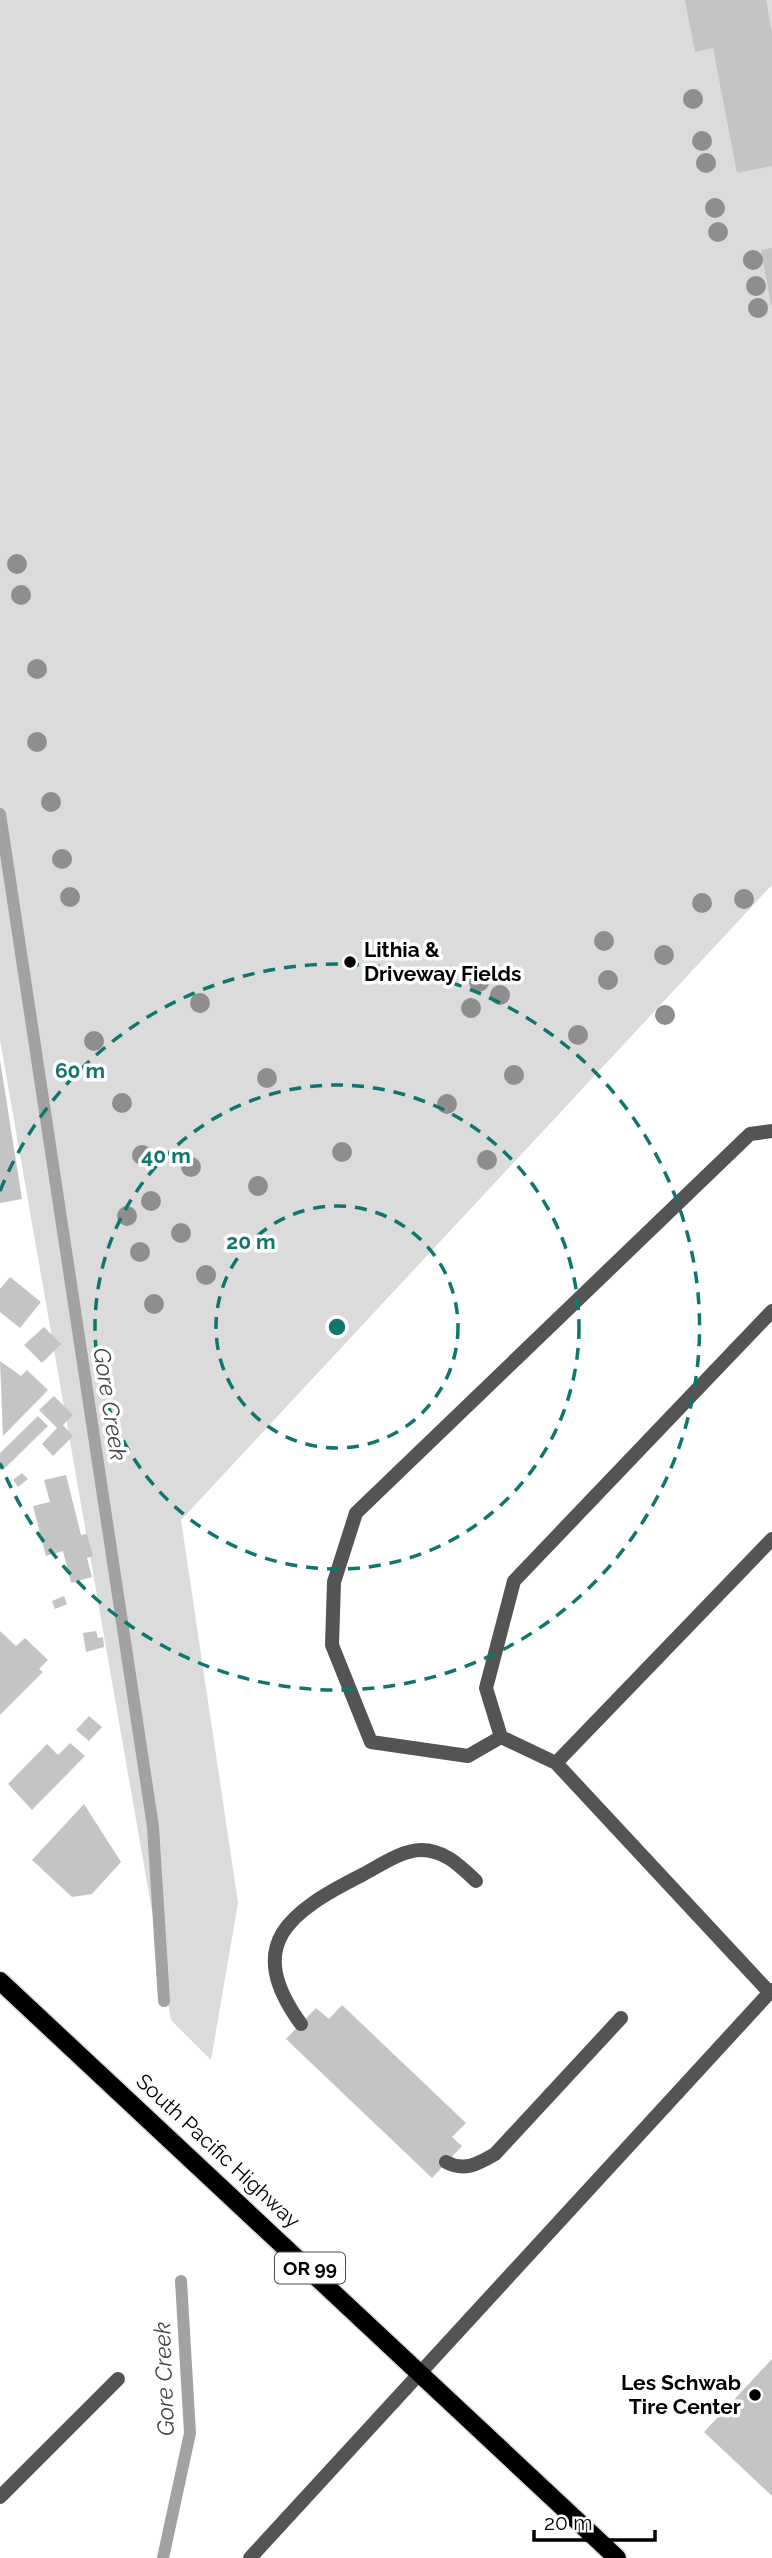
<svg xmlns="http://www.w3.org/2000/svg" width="772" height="2558" viewBox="0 0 772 2558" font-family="Raleway,sans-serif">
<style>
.green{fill:#dbdbdb}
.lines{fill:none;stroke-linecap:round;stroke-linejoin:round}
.stream{stroke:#a2a2a2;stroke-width:12}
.building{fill:#c4c4c4}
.primary-casing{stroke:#dbdbdb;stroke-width:21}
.lane{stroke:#545454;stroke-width:14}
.primary{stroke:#000;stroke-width:18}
.tree{fill:#8e8e8e}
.ring{fill:none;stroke:#0f766e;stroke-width:3.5;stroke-dasharray:12 9}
.poi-dot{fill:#000;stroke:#fff;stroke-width:2.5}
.labels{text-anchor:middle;stroke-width:7;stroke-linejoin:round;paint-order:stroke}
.shield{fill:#fff;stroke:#4c4c4c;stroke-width:2}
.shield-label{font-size:19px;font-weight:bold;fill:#000}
.poi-label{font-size:21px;font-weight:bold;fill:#000;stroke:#fff;text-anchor:start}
.street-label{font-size:21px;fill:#000;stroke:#fff}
.water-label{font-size:23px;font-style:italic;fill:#434343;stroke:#fff}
.centre{fill:#0f766e;stroke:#fff;stroke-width:3.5}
.ring-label{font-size:21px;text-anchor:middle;font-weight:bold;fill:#0f766e;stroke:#fff;stroke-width:7;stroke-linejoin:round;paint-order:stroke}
</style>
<rect width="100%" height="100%" fill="#fff"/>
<path class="green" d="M0,0H772V885L181,1520L238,1903L211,2060L171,2020L0,1040Z"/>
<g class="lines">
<path class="stream" d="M0,814L153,1827L164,2001
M163,2558L190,2433L181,2281"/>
</g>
<path class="building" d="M685,0H766L772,33V166L737,173L713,48L695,52Z
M772,248V305H771L761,250Z
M0,1060L22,1199L0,1203Z
M10,1277L41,1302L20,1328L0,1312V1289Z
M44,1327L61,1344L42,1363L24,1345Z
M0,1361L21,1376L27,1370L48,1390L3,1436Z
M54,1396L73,1415L63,1425L73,1436L53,1456L42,1444L57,1428L39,1410Z
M38,1416L48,1426L3,1470L0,1467V1453Z
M22,1473L28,1479L18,1487L13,1480Z
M66,1475L81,1535L87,1534L93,1556L87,1558L92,1577L71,1583L63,1551L46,1556L33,1506L50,1502L44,1480Z
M64,1596L67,1604L55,1609L52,1601Z
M0,1631L16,1646L25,1638L48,1660L39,1669L43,1672L0,1715Z
M96,1631L98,1638L103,1637L104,1647L86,1652L83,1633Z
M89,1716L102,1727L89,1741L76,1730Z
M70,1743L85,1756L32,1810L8,1784L47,1744L58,1755Z
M84,1804L121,1862L92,1894L72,1897L32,1860Z
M342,2005L466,2123L452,2137L462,2146L432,2178L286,2039L316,2008L329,2019Z
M772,2359V2496L704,2432Z"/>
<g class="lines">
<defs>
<path id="primary" d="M0,1981L617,2558"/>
</defs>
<use href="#primary" class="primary-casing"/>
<path class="lane" d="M501,1737L468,1756L371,1742L332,1645L334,1582L356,1513L750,1134L772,1131
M556,1763L772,1539
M770,1993L556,1763L501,1737L486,1688L514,1581L772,1311
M301,2024C243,1944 289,1912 362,1875C379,1866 402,1850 421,1850C445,1850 460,1866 476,1881
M446,2162C464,2172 478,2164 495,2154L621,2018
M0,2497L118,2379
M250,2558L772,1990"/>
<use href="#primary" class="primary"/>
</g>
<g class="tree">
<circle cx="693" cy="99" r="10"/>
<circle cx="702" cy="141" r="10"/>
<circle cx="706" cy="163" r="10"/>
<circle cx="715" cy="208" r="10"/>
<circle cx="718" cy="232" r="10"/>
<circle cx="753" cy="260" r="10"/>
<circle cx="756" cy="286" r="10"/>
<circle cx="758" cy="308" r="10"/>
<circle cx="17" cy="564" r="10"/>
<circle cx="21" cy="595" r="10"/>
<circle cx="37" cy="669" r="10"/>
<circle cx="37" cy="742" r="10"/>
<circle cx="51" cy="802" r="10"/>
<circle cx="62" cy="859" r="10"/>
<circle cx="70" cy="897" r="10"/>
<circle cx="744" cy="899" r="10"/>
<circle cx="702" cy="903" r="10"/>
<circle cx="604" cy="941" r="10"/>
<circle cx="664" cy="955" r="10"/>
<circle cx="608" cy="980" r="10"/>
<circle cx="479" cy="982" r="10"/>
<circle cx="500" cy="995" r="10"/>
<circle cx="200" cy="1003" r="10"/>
<circle cx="471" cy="1008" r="10"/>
<circle cx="665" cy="1015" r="10"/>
<circle cx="578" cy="1035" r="10"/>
<circle cx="94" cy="1041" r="10"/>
<circle cx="514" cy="1075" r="10"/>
<circle cx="267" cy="1078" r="10"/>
<circle cx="122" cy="1103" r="10"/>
<circle cx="447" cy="1104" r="10"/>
<circle cx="342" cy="1152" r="10"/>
<circle cx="142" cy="1155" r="10"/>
<circle cx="487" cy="1160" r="10"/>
<circle cx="191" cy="1167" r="10"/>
<circle cx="258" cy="1186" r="10"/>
<circle cx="151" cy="1201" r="10"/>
<circle cx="127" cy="1216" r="10"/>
<circle cx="181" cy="1233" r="10"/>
<circle cx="140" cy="1252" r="10"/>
<circle cx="206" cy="1275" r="10"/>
<circle cx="154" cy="1304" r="10"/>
</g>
<g class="ring">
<circle cx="337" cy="1327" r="121"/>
<circle cx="337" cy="1327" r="242"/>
<path d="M0 1191A363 363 0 1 1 0 1463"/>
</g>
<g class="poi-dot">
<circle cx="350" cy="962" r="7"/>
<circle cx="755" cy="2395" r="7"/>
</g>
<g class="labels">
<rect class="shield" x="275" y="2252.5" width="70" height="31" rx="5"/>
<g class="shield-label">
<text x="310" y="2275">OR 99</text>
</g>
<g class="poi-label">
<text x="364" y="957">Lithia &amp;<tspan x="364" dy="24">Driveway Fields</tspan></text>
<text x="741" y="2390" text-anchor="end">Les Schwab<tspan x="741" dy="24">Tire Center</tspan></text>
</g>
<g class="street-label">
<text transform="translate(218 2151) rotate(43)" y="7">South Pacific Highway</text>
</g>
<g class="water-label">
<text transform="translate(110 1404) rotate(81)" y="8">Gore Creek</text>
<text transform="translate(164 2379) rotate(-92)" y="8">Gore Creek</text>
</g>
</g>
<circle cx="337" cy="1327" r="10" class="centre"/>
<g class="ring-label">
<text x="80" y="1078">60 m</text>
<text x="166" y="1163">40 m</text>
<text x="251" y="1249">20 m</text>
</g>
<path d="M534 2530v10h121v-10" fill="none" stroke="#000000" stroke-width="3.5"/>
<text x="544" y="2530" font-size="21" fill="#000000" stroke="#ffffff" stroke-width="5" paint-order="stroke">20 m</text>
</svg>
